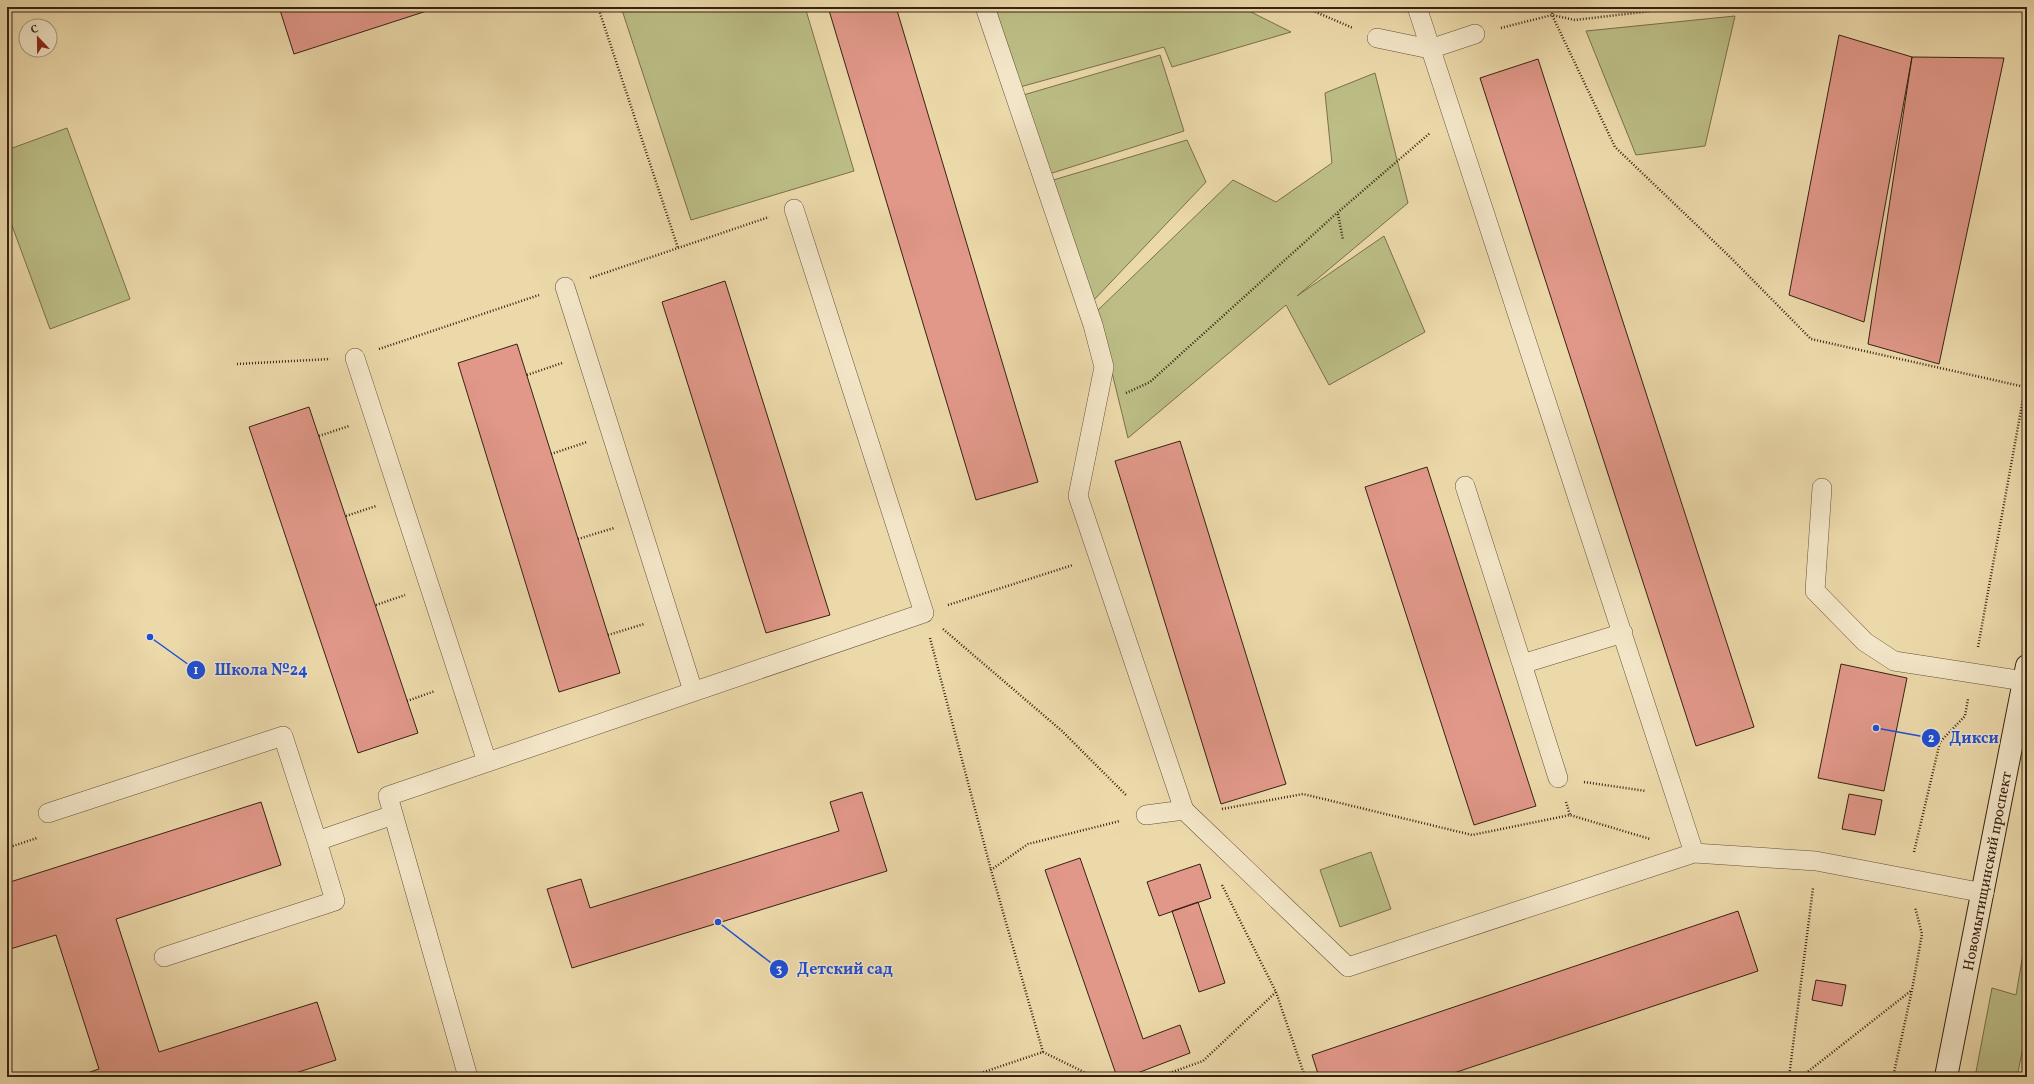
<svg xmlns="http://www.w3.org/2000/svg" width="2034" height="1084" viewBox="0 0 2034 1084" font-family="Vollkorn,serif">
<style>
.green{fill:#bcbe86;stroke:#79704c}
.building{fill:#e19889;stroke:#362213}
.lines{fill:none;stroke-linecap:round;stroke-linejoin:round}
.service-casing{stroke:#645039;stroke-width:20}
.secondary-casing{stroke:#362213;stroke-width:24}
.path{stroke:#362213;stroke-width:2.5;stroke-dasharray:1 2;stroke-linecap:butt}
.service{stroke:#f3e6c8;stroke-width:19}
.secondary{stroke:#f3e6c8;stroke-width:22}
.labels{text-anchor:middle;stroke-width:3;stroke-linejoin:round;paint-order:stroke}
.street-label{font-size:15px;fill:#362213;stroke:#f3e6c8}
.leader{fill:none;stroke:#1d4ed8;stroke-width:1.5}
.callout-dot{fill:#1d4ed8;stroke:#f3e6c8;stroke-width:1.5}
.mark-label{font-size:12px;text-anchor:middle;font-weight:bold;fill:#fff}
.callout-label{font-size:16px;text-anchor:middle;font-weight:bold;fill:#1d4ed8;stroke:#f3e6c8;stroke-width:3;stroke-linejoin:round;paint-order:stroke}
</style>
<rect width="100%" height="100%" fill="#ecd9aa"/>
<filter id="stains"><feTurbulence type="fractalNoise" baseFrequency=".005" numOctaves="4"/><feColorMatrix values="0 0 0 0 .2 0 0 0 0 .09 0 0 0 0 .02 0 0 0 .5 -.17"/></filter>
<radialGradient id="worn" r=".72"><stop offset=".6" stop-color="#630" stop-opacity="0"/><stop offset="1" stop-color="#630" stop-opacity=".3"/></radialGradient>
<path class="green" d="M621,7H805L854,171L691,220Z
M993,7H1241L1291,32L1172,67L1164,47L1020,87Z
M1735,16L1705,146L1636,155L1586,31Z
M1160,55L1184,131L1046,175L1020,96Z
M1375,73L1408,203L1297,296L1384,236L1425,332L1329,385L1286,305L1128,438L1097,311L1233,180L1276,202L1332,163L1325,93Z
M67,128L130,299L50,329L7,212V150Z
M1187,140L1206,182L1092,302L1050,181Z
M1371,852L1391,909L1340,927L1320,870Z
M2027,930V1028L2017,1077H1975L1992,988L2016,995Z"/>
<path class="building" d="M279,7H439L294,54Z
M828,7H896L1038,482L976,500Z
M1839,35L1912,57L1864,322L1789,295Z
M1912,57L2004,58L1939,364L1868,344Z
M1538,59L1754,727L1696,746L1480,78Z
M725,281L830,615L766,633L662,302Z
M517,344L620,673L559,692L458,363Z
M309,407L418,733L358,753L249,427Z
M1180,441L1286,784L1221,804L1115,461Z
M1427,467L1536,806L1474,825L1365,487Z
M1841,664L1907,678L1884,791L1818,778Z
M862,792L887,871L572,968L547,889L581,879L590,908L839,831L830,802Z
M1849,794L1882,800L1875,835L1842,829Z
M261,802L281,865L116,919L159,1052L317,1002L336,1060L283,1077H75L99,1069L56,935L7,950V883Z
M1080,858L1143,1039L1180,1025L1190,1053L1127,1077H1117L1045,870Z
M1200,864L1211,898L1159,916L1147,882Z
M1198,902L1225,983L1199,992L1172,911Z
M1738,911L1758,971L1442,1077H1319L1312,1055Z
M1816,980L1846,985L1842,1006L1812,1000Z"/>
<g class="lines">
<defs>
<path id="service" d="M985,7L1093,325L1104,367L1078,496L1184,810L1348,967L1694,853L1816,861L1984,893
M1417,7L1694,853
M1377,38L1430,49L1475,34
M565,287L693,691
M355,358L487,762
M1465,486L1522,664
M1822,488L1815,591L1865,642L1894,661L2024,681
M1558,778L1522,664L1623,633
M48,813L283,736L317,841
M1146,815L1184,810
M164,957L335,901L317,841L393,815
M468,1077L388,796L924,613L794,209"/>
<path id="secondary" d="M1946,1077L2027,666"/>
</defs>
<use href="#service" class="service-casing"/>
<use href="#secondary" class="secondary-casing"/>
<path class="path" d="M598,7L678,248
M1304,7L1353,28
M1553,7L1552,15L1615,147L1729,256L1811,339L2025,387
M1501,28L1552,15L1575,20L1685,7
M1338,214L1343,240
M590,278L769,217
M379,349L539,295
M237,364L330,359
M527,375L562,363
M1126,393L1150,382L1337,213L1430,133
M319,436L349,426
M551,454L587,442
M346,516L376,506
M578,539L614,528
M376,605L405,595
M948,605L1073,565
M943,629L1062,731L1127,796
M608,635L644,624
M930,638L991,870
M1978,647L2027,377
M407,701L435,691
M1584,782L1646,791
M1566,802L1570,815
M1222,809L1303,794L1472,835L1570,815L1650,839
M7,848L37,838
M1914,852L1940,742L1965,716L1968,699
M1276,992L1305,1077
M1043,1052L991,870L1028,844L1120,821
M969,1077L1043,1052L1094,1077
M1158,1077L1203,1061L1276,992L1222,885
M1789,1077L1813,888
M1801,1077L1912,990
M1893,1077L1912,990L1922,934L1915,907"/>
<use href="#service" class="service"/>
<use href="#secondary" class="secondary"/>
</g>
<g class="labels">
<g class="street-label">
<text transform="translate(1987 871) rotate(-79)" y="5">Новомытищинский проспект</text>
</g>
</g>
<path class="leader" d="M150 637L196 670M1876 728L1931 738M718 922L779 969"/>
<g class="callout-dot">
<circle cx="150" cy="637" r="4"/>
<circle cx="1876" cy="728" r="4"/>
<circle cx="718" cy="922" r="4"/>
<circle cx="196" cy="670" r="10"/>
<circle cx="1931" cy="738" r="10"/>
<circle cx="779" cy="969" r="10"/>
</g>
<g class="mark-label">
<text x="196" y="674">1</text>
<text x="1931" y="742">2</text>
<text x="779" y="973">3</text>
</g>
<g class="callout-label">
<text x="261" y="675">Школа №24</text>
<text x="1974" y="743">Дикси</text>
<text x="845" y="974">Детский сад</text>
</g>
<rect width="2034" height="1084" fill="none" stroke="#ecd9aa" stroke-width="24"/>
<rect x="8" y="8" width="2018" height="1068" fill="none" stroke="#362213" stroke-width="2"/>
<rect x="12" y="12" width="2010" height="1060" fill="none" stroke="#362213"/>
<g transform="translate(38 38) rotate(338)"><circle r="19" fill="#f3e6c8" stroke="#a79880"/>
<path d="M0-3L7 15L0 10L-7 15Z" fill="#8f2418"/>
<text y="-6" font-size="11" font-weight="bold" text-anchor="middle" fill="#362213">С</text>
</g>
<rect width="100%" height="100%" filter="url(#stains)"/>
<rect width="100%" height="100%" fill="url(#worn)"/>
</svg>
